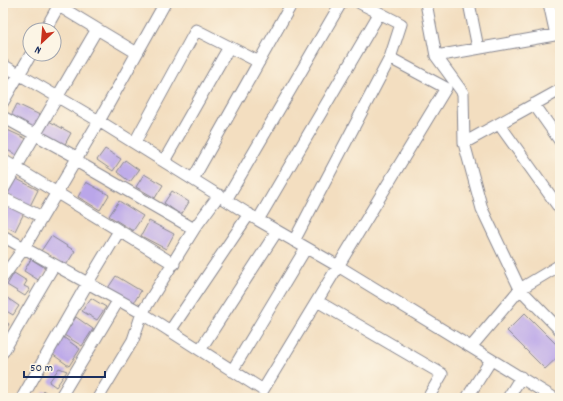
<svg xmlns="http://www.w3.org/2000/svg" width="563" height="401" viewBox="0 0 563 401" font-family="Dekko,sans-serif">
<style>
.building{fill:#baa6e9}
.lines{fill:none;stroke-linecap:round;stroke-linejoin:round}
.minor-casing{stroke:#87868f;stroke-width:13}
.minor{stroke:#fff;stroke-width:11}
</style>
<rect width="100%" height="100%" fill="#fcf5e5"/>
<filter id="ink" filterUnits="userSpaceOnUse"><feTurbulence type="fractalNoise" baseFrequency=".025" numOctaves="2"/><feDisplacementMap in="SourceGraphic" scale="8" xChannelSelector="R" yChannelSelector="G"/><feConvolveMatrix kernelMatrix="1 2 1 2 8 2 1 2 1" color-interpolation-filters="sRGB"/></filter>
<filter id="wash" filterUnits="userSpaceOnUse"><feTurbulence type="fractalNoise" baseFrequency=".012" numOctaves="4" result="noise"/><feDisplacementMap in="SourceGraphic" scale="16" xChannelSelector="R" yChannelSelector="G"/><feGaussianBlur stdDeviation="0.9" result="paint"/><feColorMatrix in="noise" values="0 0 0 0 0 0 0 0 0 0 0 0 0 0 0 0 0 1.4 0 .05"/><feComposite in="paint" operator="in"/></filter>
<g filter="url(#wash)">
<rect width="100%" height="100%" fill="#f3dec0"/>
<g id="blocks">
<path class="building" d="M17,104L42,116L34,132L9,120Z
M47,120L71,133L63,148L39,135Z
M3,128L27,139L19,156L3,148Z
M105,149L121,159L113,171L97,160Z
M125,160L139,170L130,182L117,172Z
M144,174L163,185L155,198L136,187Z
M13,177L38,190L30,206L5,193Z
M86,182L109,195L100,210L78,197Z
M172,191L189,202L181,215L164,203Z
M119,201L143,216L133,231L109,216Z
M3,202L24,213L15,231L3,225Z
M149,221L174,234L166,249L141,236Z
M51,236L75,251L65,267L41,251Z
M31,259L47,269L40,281L24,271Z
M14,273L27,281L24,286L30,289L25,296L7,285Z
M116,276L141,291L131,307L106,291Z
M3,295L19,306L13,315L3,309Z
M91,298L106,307L97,320L82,311Z
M525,313L560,348V355L545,369L507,331Z
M76,317L93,329L82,346L64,335Z
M3,321L9,324L3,334Z
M63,337L80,349L69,366L52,354Z
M59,368L67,371L56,387L49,382Z
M44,391L55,398H40Z"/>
</g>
</g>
<g filter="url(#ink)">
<use href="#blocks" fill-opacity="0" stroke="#87868f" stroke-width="1"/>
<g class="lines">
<defs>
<path id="minor" d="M360,3L401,24L390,58
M426,3L436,56L463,93L464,143L560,90
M469,3L478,48
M549,3L556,35
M59,6L97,29
M45,30L60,3
M436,56L560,34
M3,65L99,121L258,220L338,266L554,398
M3,102L31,54
M534,104L560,141
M3,117L78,158
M499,124L560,209
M135,142L196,30L259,62
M464,143L482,209L520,289L560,330
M3,160L174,264
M76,161L194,229
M164,161L229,47
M193,179L292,3
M3,190L97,29L137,53
M3,198L42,217
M226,200L341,3
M258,220L379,14
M3,236L24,248L99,121L165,3
M3,277L24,248L142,313L194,229L219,195
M317,301L442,374L428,398
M170,331L249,214
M471,347L520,289L560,265
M200,350L277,231
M3,352L54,265
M232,371L306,248
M22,398L87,284L119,231
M60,398L118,301
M98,398L133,340L142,313L263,390L446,88L390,58L294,241
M467,398L491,360
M508,398L521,377"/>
</defs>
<use href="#minor" class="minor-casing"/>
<use href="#minor" class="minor"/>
</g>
</g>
<rect width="563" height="401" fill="none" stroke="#fcf5e5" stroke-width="16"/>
<g transform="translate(42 42) rotate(206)"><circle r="19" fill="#fcf5e5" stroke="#a2a6af"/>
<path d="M0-3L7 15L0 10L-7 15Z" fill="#c8321e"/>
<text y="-6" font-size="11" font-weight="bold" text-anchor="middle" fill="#1b2f5e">N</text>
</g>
<path d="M24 371v6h81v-6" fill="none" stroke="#1b2f5e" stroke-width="2"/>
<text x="30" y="371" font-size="12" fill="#1b2f5e" stroke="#fcf5e5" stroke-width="3" paint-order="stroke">50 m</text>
</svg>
